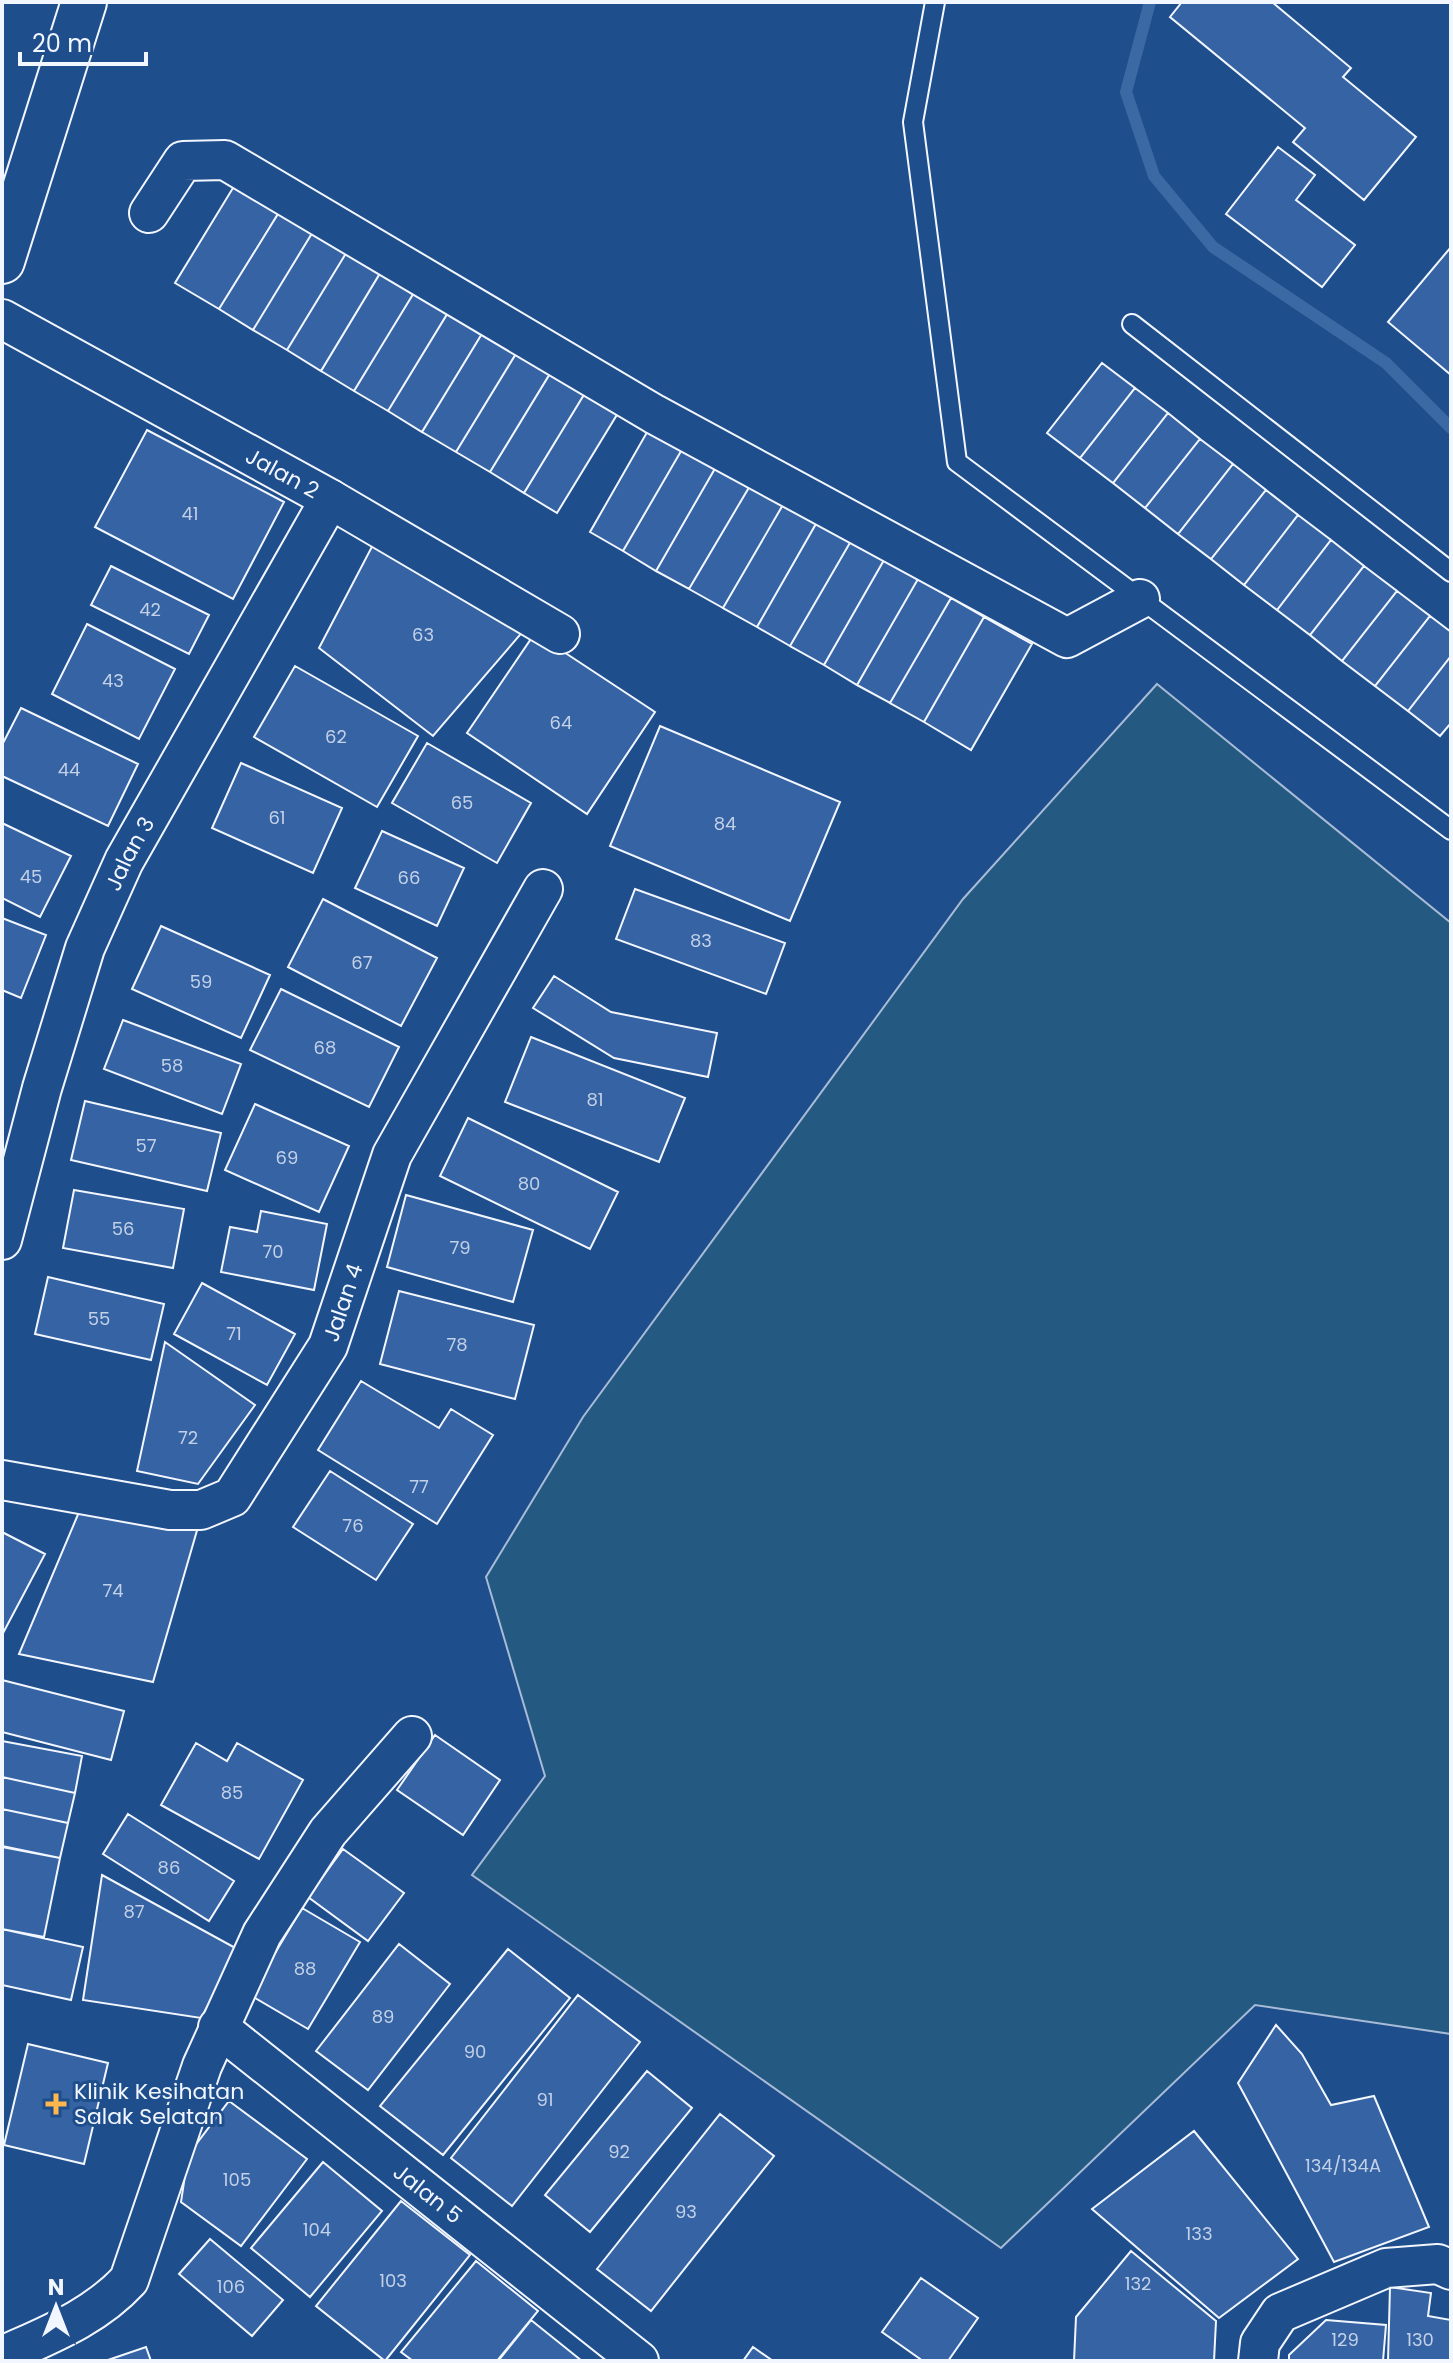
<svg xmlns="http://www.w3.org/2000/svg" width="1453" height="2363" viewBox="0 0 1453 2363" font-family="Poppins,sans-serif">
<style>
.green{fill:#245a82;stroke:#a8bbd7;stroke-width:2}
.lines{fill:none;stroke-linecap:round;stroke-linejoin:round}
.stream{stroke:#3b69a3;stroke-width:12}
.building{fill:#3563a3;stroke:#f2f6ff;stroke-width:2}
.lane-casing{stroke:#f2f6ff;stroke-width:22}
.street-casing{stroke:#f2f6ff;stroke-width:42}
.highway-casing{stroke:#f2f6ff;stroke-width:48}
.lane{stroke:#1f4e8c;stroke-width:18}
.street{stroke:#1f4e8c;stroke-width:38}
.highway{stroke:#1f4e8c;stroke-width:44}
.poi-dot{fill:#ffb74d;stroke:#1f4e8c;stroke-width:3}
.labels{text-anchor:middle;stroke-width:6;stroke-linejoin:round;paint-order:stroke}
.number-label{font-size:18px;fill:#c3d1e8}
.street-label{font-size:22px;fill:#f2f6ff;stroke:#1f4e8c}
.poi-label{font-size:22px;fill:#f2f6ff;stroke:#1f4e8c;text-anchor:start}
</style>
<rect width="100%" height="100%" fill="#1f4e8c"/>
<path class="green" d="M1157,684L1451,923V2034L1255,2005L1001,2248L472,1875L545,1776L486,1577L583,1417L963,899Z"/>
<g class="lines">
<path class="stream" d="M1150,2L1126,92L1154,176L1213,247L1386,363L1451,428"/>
</g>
<path class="building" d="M1182,2H1272L1351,68L1343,77L1416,137L1364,200L1293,142L1305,128L1170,17Z
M1278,147L1315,175L1296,200L1355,245L1322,287L1226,214Z
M236,183L281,209L219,309L175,283Z
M281,209L314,230L253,330L219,309Z
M314,230L348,250L287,350L253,330Z
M1451,247V375L1388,322Z
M348,250L382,270L321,371L287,350Z
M382,270L415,291L354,391L321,371Z
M415,291L449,311L388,411L354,391Z
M449,311L483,332L422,432L388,411Z
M483,332L517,352L456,452L422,432Z
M517,352L551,372L490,472L456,452Z
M1102,363L1135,388L1080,458L1047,433Z
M551,372L585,393L524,493L490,472Z
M1135,388L1168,413L1113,483L1080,458Z
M585,393L618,413L557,513L524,493Z
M1168,413L1200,439L1145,508L1113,483Z
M650,427L684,446L623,551L590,532Z
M147,430L284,502L233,599L95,527Z
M1200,439L1233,464L1178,534L1145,508Z
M684,446L717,465L656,571L623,551Z
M1233,464L1266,490L1211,559L1178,534Z
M717,465L751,484L689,589L656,571Z
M751,484L784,503L723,608L689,589Z
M1266,490L1298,515L1244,585L1211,559Z
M784,503L817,522L757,627L723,608Z
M1298,515L1331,540L1277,610L1244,585Z
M817,522L851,541L790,646L757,627Z
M377,537L531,622L433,736L319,648Z
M1331,540L1364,566L1310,635L1277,610Z
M851,541L884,560L824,665L790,646Z
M884,560L918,579L857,685L824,665Z
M111,566L209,615L189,654L91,605Z
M1364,566L1397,591L1342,661L1310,635Z
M918,579L951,598L890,703L857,685Z
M1397,591L1430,616L1375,686L1342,661Z
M951,598L984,617L924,722L890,703Z
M1430,616L1451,632V656L1408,711L1375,686Z
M984,617L1032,644L971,750L924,722Z
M87,624L175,669L139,739L52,694Z
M535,633L655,712L587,814L467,733Z
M1451,656V723L1440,736L1408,711Z
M295,666L418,736L377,807L254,737Z
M21,708L138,764L108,826L2,776V745Z
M660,726L840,802L790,921L610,846Z
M427,743L531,803L497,863L392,803Z
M241,763L342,808L313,873L212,828Z
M2,823L71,856L40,917L2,898Z
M382,831L464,868L437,926L355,888Z
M635,889L785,943L766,994L616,939Z
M323,899L437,958L401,1026L288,967Z
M2,918L46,935L21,998L2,990Z
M161,926L270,975L241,1038L132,989Z
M554,976L611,1012L717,1033L708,1077L614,1058L533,1008Z
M281,989L399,1047L369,1107L250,1050Z
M123,1020L241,1064L222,1114L104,1069Z
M531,1037L685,1098L659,1162L505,1102Z
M85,1101L221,1133L207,1191L71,1160Z
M255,1104L349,1146L319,1212L225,1170Z
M468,1118L618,1192L590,1249L440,1176Z
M74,1190L184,1209L173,1268L63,1248Z
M406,1195L533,1230L513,1302L387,1267Z
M261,1211L327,1224L314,1290L221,1272L230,1227L257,1232Z
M48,1277L164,1304L151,1360L35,1334Z
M202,1283L295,1334L267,1385L174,1334Z
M399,1291L534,1325L515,1399L380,1364Z
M165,1342L255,1405L198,1484L137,1471Z
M361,1381L439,1428L451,1409L493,1435L437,1524L318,1450Z
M330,1471L413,1524L376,1580L293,1527Z
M82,1505L198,1527L153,1682L19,1654Z
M2,1532L45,1554L2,1635Z
M2,1680L124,1711L111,1760L2,1732Z
M435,1735L500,1780L463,1835L397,1790Z
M2,1741L82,1756L75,1793L2,1777Z
M196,1743L227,1761L237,1743L303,1780L259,1859L161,1805Z
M2,1777L75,1793L68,1823L2,1809Z
M2,1809L68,1823L60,1858L2,1846Z
M128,1814L234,1881L209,1921L103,1854Z
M2,1847L60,1858L44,1937L2,1929Z
M343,1849L404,1893L368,1941L308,1897Z
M102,1875L239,1950L201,2018L83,2000Z
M302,1908L360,1942L308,2029L250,1995Z
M2,1929L83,1947L71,2000L2,1985Z
M399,1944L450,1984L368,2090L316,2051Z
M508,1949L570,1998L443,2155L380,2106Z
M578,1995L640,2042L512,2206L451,2158Z
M1276,2025L1302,2054L1331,2105L1374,2096L1429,2227L1334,2262L1238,2083Z
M28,2044L108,2063L84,2164L4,2145Z
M647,2071L692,2108L590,2232L545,2195Z
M229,2101L307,2159L241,2246L181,2202L188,2155Z
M720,2114L774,2156L651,2311L597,2269Z
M1194,2131L1298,2259L1219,2318L1092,2209Z
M323,2162L382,2211L310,2297L251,2248Z
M401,2201L470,2255L385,2361L316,2306Z
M210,2239L283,2300L252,2336L179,2274Z
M1131,2251L1216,2321L1214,2361H1074L1076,2317Z
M476,2261L538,2311L497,2361H413L401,2352Z
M921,2278L978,2318L948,2361H923L882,2332Z
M1390,2287L1431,2293L1428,2316L1451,2320V2361H1388Z
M531,2320L582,2361H498Z
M1326,2320L1386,2325L1383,2361H1289V2355Z
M146,2347L151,2361H105Z
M753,2347L773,2361H743Z"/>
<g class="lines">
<defs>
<path id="lane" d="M935,2L913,122L957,462L1451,830
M1132,324L1451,572"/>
<g id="street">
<path d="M149,213L183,161L225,160L654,414L1067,638L1140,599"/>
<path id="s1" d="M2,319L330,499L560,634"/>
<path id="s2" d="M2,1240L42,1088L85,948L124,861L330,499"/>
<path id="s3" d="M2,1480L170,1510H201L232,1497L328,1346L392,1155L543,889"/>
<path id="s4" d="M218,2027L639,2361"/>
<path d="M2,2356C48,2335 94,2318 129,2280L202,2066L262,1934L328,1832L412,1736"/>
<path d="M1258,2361L1260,2343L1280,2313L1386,2268L1438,2264L1451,2270"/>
</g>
<path id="highway" d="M2,261L84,2"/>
</defs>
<use href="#lane" class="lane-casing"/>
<use href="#street" class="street-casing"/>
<use href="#highway" class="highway-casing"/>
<use href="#lane" class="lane"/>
<use href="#street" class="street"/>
<use href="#highway" class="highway"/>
</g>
<path class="poi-dot" d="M52 2092h8v8h8v8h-8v8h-8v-8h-8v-8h8z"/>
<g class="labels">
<g class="number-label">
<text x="190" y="520">41</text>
<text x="150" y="616">42</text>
<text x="423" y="641">63</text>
<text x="113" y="687">43</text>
<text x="561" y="729">64</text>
<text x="336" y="743">62</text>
<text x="69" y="776">44</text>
<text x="462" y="809">65</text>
<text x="277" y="824">61</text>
<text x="725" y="830">84</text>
<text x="31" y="883">45</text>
<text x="409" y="884">66</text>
<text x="701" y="947">83</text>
<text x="362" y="969">67</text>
<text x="201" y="988">59</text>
<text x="325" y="1054">68</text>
<text x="172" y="1072">58</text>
<text x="595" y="1106">81</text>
<text x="146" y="1152">57</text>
<text x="287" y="1164">69</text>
<text x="529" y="1190">80</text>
<text x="123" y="1235">56</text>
<text x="460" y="1254">79</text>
<text x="273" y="1258">70</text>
<text x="99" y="1325">55</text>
<text x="234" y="1340">71</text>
<text x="457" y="1351">78</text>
<text x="188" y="1444">72</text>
<text x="419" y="1493">77</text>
<text x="353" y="1532">76</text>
<text x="113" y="1597">74</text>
<text x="232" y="1799">85</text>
<text x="169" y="1874">86</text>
<text x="134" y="1918">87</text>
<text x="305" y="1975">88</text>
<text x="383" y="2023">89</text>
<text x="475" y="2058">90</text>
<text x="545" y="2106">91</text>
<text x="619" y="2158">92</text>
<text x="1343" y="2172">134/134A</text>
<text x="237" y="2186">105</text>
<text x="686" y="2218">93</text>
<text x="317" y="2236">104</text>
<text x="1199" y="2240">133</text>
<text x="393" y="2287">103</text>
<text x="1138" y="2290">132</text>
<text x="231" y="2293">106</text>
<text x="1345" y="2346">129</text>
<text x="1420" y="2346">130</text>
</g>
<g class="street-label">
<text dy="8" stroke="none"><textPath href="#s1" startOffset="320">Jalan 2</textPath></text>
<text dy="8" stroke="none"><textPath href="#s2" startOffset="408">Jalan 3</textPath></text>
<text dy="8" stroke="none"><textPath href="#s3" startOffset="460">Jalan 4</textPath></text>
<text dy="8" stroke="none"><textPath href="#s4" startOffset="268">Jalan 5</textPath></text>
</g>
<g class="poi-label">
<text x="74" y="2099">Klinik Kesihatan<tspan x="74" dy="25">Salak Selatan</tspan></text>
</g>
</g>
<rect width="1453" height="2363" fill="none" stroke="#f2f6ff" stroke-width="8"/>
<g transform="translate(56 2307)" stroke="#1f4e8c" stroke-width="6" paint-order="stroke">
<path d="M0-6L14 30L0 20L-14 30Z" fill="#f2f6ff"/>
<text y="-12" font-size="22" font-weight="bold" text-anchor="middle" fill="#f2f6ff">N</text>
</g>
<path d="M20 52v12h126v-12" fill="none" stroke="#f2f6ff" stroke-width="4"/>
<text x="32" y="52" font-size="24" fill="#f2f6ff" stroke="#1f4e8c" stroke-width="6" paint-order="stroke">20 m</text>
</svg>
